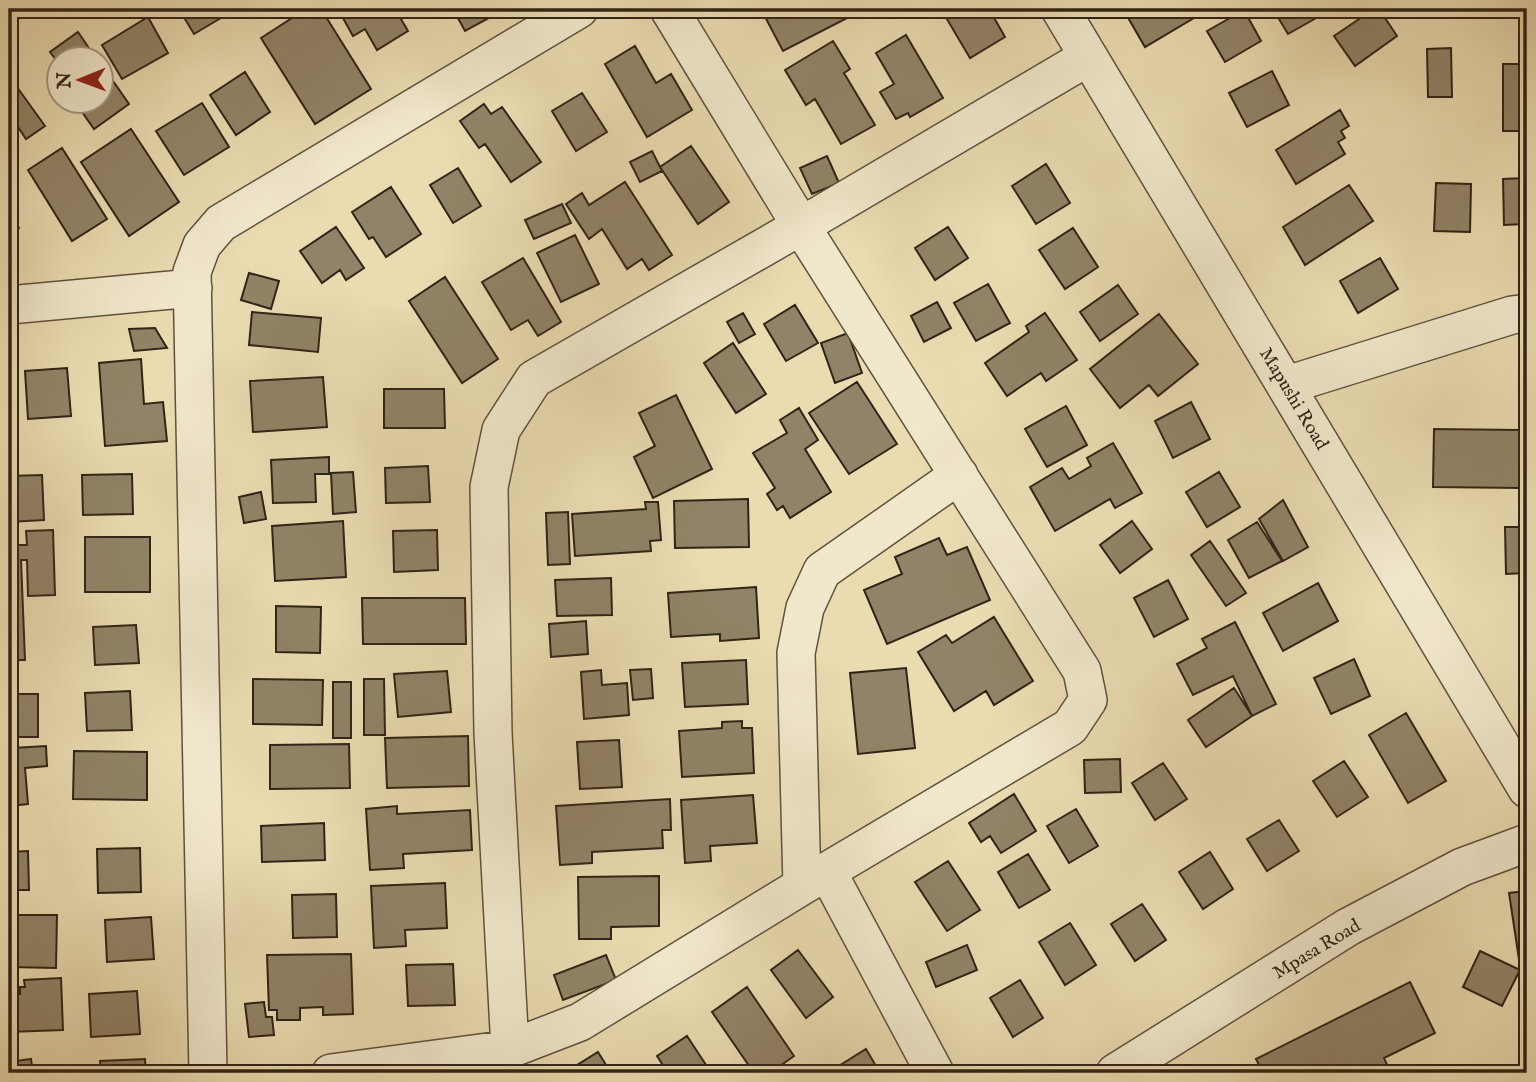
<svg xmlns="http://www.w3.org/2000/svg" width="1536" height="1082" viewBox="0 0 1536 1082" font-family="'IM FELL English',serif">
<style>
.building{fill:#918367;stroke:#312416;stroke-width:2}
.lines{fill:none;stroke-linecap:round;stroke-linejoin:round}
.minor-casing{stroke:#5f523d;stroke-width:40}
.minor{stroke:#f1e8cc;stroke-width:37}
.labels{text-anchor:middle;stroke-width:5;stroke-linejoin:round;paint-order:stroke}
.street-label{font-size:19px;fill:#312416;stroke:#f1e8cc}
</style>
<rect width="100%" height="100%" fill="#eadbb1"/>
<filter id="stains"><feTurbulence type="fractalNoise" baseFrequency=".00286" numOctaves="4"/><feColorMatrix values="0 0 0 0 .2 0 0 0 0 .09 0 0 0 0 .02 0 0 0 .5 -.17"/></filter>
<radialGradient id="worn" r=".72"><stop offset=".6" stop-color="#630" stop-opacity="0"/><stop offset="1" stop-color="#630" stop-opacity=".3"/></radialGradient>
<path class="building" d="M179,9H222L226,15L194,34Z
M306,9H321L371,89L315,124L261,38Z
M338,9H395L408,31L377,50L365,29L353,36Z
M453,9H493L496,14L465,31Z
M765,9H844L849,17L783,51L762,11Z
M941,9H989L1005,37L970,58Z
M1123,9H1209L1145,47Z
M1273,9H1332L1288,34Z
M1374,9H1379L1397,36L1355,66L1334,36Z
M1244,10L1261,41L1225,62L1207,31Z
M148,17L168,53L122,79L102,45Z
M78,32L97,60H60V65L50,52Z
M906,35L943,98L910,117L908,113L896,119L880,92L894,84L876,53Z
M833,41L850,69L844,73L875,125L841,144L815,99L806,105L785,70Z
M635,46L656,83L671,74L692,110L647,137L605,64Z
M1451,48L1452,97H1428L1427,49Z
M1503,64H1527V131H1503Z
M102,65L129,104L94,129L75,102H102Z
M1272,71L1289,105L1247,127L1229,93Z
M245,72L270,112L236,135L210,95Z
M9,76L45,126L26,139L18,127L9,134Z
M582,93L607,132L576,151L552,111Z
M202,103L229,147L184,175L156,131Z
M484,104L491,114L502,107L541,162L511,182L485,144L479,148L460,121Z
M1340,110L1349,126L1341,131L1345,138L1338,142L1345,154L1296,184L1276,150Z
M131,129L179,202L129,236L81,162Z
M691,146L729,202L698,224L660,167Z
M62,148L107,219L72,241L28,170Z
M652,151L662,171L640,182L630,162Z
M827,156L839,183L812,194L800,168Z
M1046,164L1070,203L1036,224L1012,186Z
M458,168L481,206L453,223L430,185Z
M1527,178V224L1504,225L1503,179Z
M625,182L672,255L649,270L642,259L627,269L602,229L589,239L566,204L582,193L589,205Z
M1436,183L1471,184L1470,232L1434,231Z
M1349,185L1373,221L1305,265L1283,227Z
M391,187L421,234L386,257L373,237L369,239L352,212Z
M562,204L571,223L534,239L525,220Z
M9,211L19,228L9,235Z
M336,227L364,268L346,280L340,270L322,283L300,251Z
M948,227L968,258L935,280L915,248Z
M1073,228L1098,267L1065,289L1039,250Z
M575,235L599,284L561,302L537,253Z
M523,258L561,322L538,336L528,320L511,330L482,282Z
M1380,258L1398,289L1358,313L1340,281Z
M249,273L279,281L271,309L241,300Z
M445,277L498,359L462,383L409,301Z
M988,284L1010,323L976,341L954,303Z
M1118,285L1138,314L1100,341L1080,312Z
M937,302L951,328L924,342L911,316Z
M795,305L818,343L786,361L764,324Z
M252,312L321,318L318,352L249,345Z
M743,313L755,334L739,343L727,322Z
M1045,313L1077,360L1046,381L1041,373L1007,396L985,363L1029,332L1026,326Z
M1159,314L1198,364L1158,396L1149,385L1120,408L1090,369Z
M155,328L167,348L134,351L129,329Z
M848,333L862,373L835,383L821,343Z
M733,343L766,394L736,413L704,363Z
M141,359L144,404L163,402L167,441L105,446L99,363Z
M67,368L71,416L28,419L25,371Z
M323,377L327,427L253,432L250,381Z
M857,382L897,444L849,474L809,413Z
M384,389H444L445,428H384Z
M676,395L712,469L653,498L634,457L655,446L639,413Z
M1191,402L1210,439L1173,458L1155,421Z
M1066,406L1087,445L1047,467L1025,429Z
M799,408L818,440L805,449L831,492L790,518L783,506L777,510L767,494L775,488L753,453L787,433L780,420Z
M1434,429L1520,430V488L1433,487Z
M1113,443L1142,493L1115,508L1110,499L1055,531L1030,487L1062,468L1069,479L1091,466L1087,458Z
M329,457V474H315L316,502L273,503L271,460Z
M428,466L430,502L386,503L385,468Z
M353,472L356,512L333,514L331,473Z
M1219,472L1240,507L1207,527L1186,492Z
M132,474L133,514L83,515L82,475Z
M42,475L44,520L9,522V476Z
M261,492L266,519L244,523L239,497Z
M748,499L749,547L675,548L674,501Z
M1283,500L1308,547L1283,561L1259,519Z
M645,502H658L661,540L650,541L651,551L575,556L572,514L646,509Z
M568,512L570,564L548,565L546,513Z
M343,521L346,577L275,581L272,526Z
M1132,521L1152,549L1120,573L1100,545Z
M1257,522L1282,561L1249,578L1228,540Z
M1505,527H1527V573L1506,574Z
M53,530L55,595L28,596L27,560H21L25,660H9V545H27L26,531Z
M437,530L438,570L394,572L393,531Z
M85,537H150V592H85Z
M939,538L947,555L967,547L990,600L887,644L864,590L902,574L895,557Z
M1210,541L1246,593L1226,606L1191,555Z
M611,578L612,615L557,616L555,580Z
M1168,580L1188,619L1154,637L1134,598Z
M1318,583L1338,621L1283,651L1263,613Z
M756,587L759,638L720,641V634L671,637L668,593Z
M362,598H465L466,644H363Z
M276,606L321,607L320,653L276,652Z
M994,617L1033,681L994,705L986,691L954,711L918,652L946,635L952,643Z
M586,621L588,654L551,657L549,624Z
M1235,622L1276,704L1252,716L1233,676L1193,695L1177,664L1207,648L1202,639Z
M136,625L139,663L95,665L93,627Z
M1354,659L1370,696L1331,714L1314,678Z
M746,660L748,704L685,707L682,663Z
M906,668L915,748L858,754L850,673Z
M651,669L653,698L633,700L630,670Z
M601,670L602,685L627,683L629,715L584,719L581,672Z
M447,671L451,712L398,717L394,674Z
M253,679L323,680L322,725L253,724Z
M364,679H384L385,735H364Z
M333,682H351V738H333Z
M1234,688L1252,716L1206,747L1188,720Z
M130,691L132,730L87,731L85,693Z
M9,694H38V737H9Z
M1406,713L1446,781L1408,803L1369,735Z
M742,721V728H752L754,773L682,777L679,731L722,728V722Z
M468,736L469,786L387,788L385,738Z
M619,740L622,787L580,789L577,742Z
M349,744L350,788L270,789V745Z
M46,746L47,766L25,768L28,804L9,806V756H14L13,748Z
M74,751L147,752V800L73,799Z
M1120,759L1121,792L1085,793L1084,760Z
M1344,761L1368,797L1337,817L1313,781Z
M1163,763L1187,799L1155,820L1132,783Z
M1014,794L1036,831L1001,853L990,836L981,842L969,823Z
M753,795L757,843L710,846L711,861L685,863L681,800Z
M670,799L671,830H662L663,848L592,852V863L560,865L556,806Z
M397,806V814L470,810L472,850L403,854L404,868L370,870L366,809Z
M1076,809L1098,846L1069,863L1047,826Z
M1279,820L1299,851L1267,871L1247,839Z
M324,823L325,860L262,862L261,826Z
M140,848L141,892L98,893L97,849Z
M28,851L29,890H9V852Z
M1210,852L1233,889L1203,909L1179,872Z
M1028,854L1050,890L1019,908L998,872Z
M948,861L980,910L947,931L915,882Z
M659,876V926L611,927V939H579L578,877Z
M445,883L447,928L405,930L406,946L374,948L371,886Z
M1527,891V965L1520,966L1509,893Z
M336,894L337,937L293,938L292,895Z
M1142,904L1166,940L1135,961L1111,924Z
M9,915H57L56,968L9,967Z
M151,917L154,959L107,962L105,920Z
M1070,923L1096,965L1065,985L1039,942Z
M967,945L977,970L936,987L926,962Z
M798,950L833,997L806,1018L771,970Z
M1480,951L1520,970L1502,1006L1463,987Z
M351,954L353,1014L323,1015V1007L300,1008V1020H277V1010H269L267,955Z
M606,955L616,980L563,1000L554,975Z
M453,964L455,1005L408,1006L406,965Z
M61,978L63,1030L9,1032V994H20V987H25L24,980Z
M1020,980L1043,1018L1013,1037L990,998Z
M1410,982L1435,1033L1384,1058L1389,1069L1382,1073H1263L1256,1059Z
M747,987L794,1056L770,1073H754L712,1012Z
M137,991L140,1034L91,1037L89,994Z
M264,1002L266,1017H272L274,1035L249,1037L245,1004Z
M687,1036L710,1071L707,1073H668L657,1056Z
M866,1049L880,1073H837L834,1069Z
M598,1052L611,1073H567L566,1072Z
M31,1059L33,1073H9V1062Z
M145,1059L146,1073H101L100,1061Z"/>
<g class="lines">
<defs>
<path id="minor" d="M1060,9L1527,789
M9,305L193,288
M1287,385L1512,315L1527,313
M827,871L935,1073
M802,886L796,653L805,608L822,571L959,475
M510,1049L493,733L489,487L501,430L534,379L801,226L1088,57
M208,1073L192,272L202,245L221,223L579,9
M331,1073L510,1049L580,1022L802,886L1070,727L1088,700L1082,671L801,226L669,9
M1115,1073L1348,927L1462,867L1527,843"/>
</defs>
<use href="#minor" class="minor-casing"/>
<use href="#minor" class="minor"/>
</g>
<g class="labels">
<g class="street-label">
<text transform="translate(1295 398) rotate(59)" y="7">Mapushi Road</text>
<text transform="translate(1316 948) rotate(-31)" y="7">Mpasa Road</text>
</g>
</g>
<rect width="1536" height="1082" fill="none" stroke="#eadbb1" stroke-width="35"/>
<rect x="10" y="10" width="1515" height="1061" fill="none" stroke="#312416" stroke-width="3.5"/>
<rect x="18" y="18" width="1501" height="1047" fill="none" stroke="#312416" stroke-width="2"/>
<g transform="translate(80 80) rotate(269)"><circle r="33" fill="#f1e8cc" stroke="#a49a83" stroke-width="2"/>
<path d="M0-5L12 26L0 18L-12 26Z" fill="#8f2418"/>
<text y="-10" font-size="19" font-weight="bold" text-anchor="middle" fill="#312416">N</text>
</g>
<rect width="100%" height="100%" filter="url(#stains)"/>
<rect width="100%" height="100%" fill="url(#worn)"/>
</svg>
